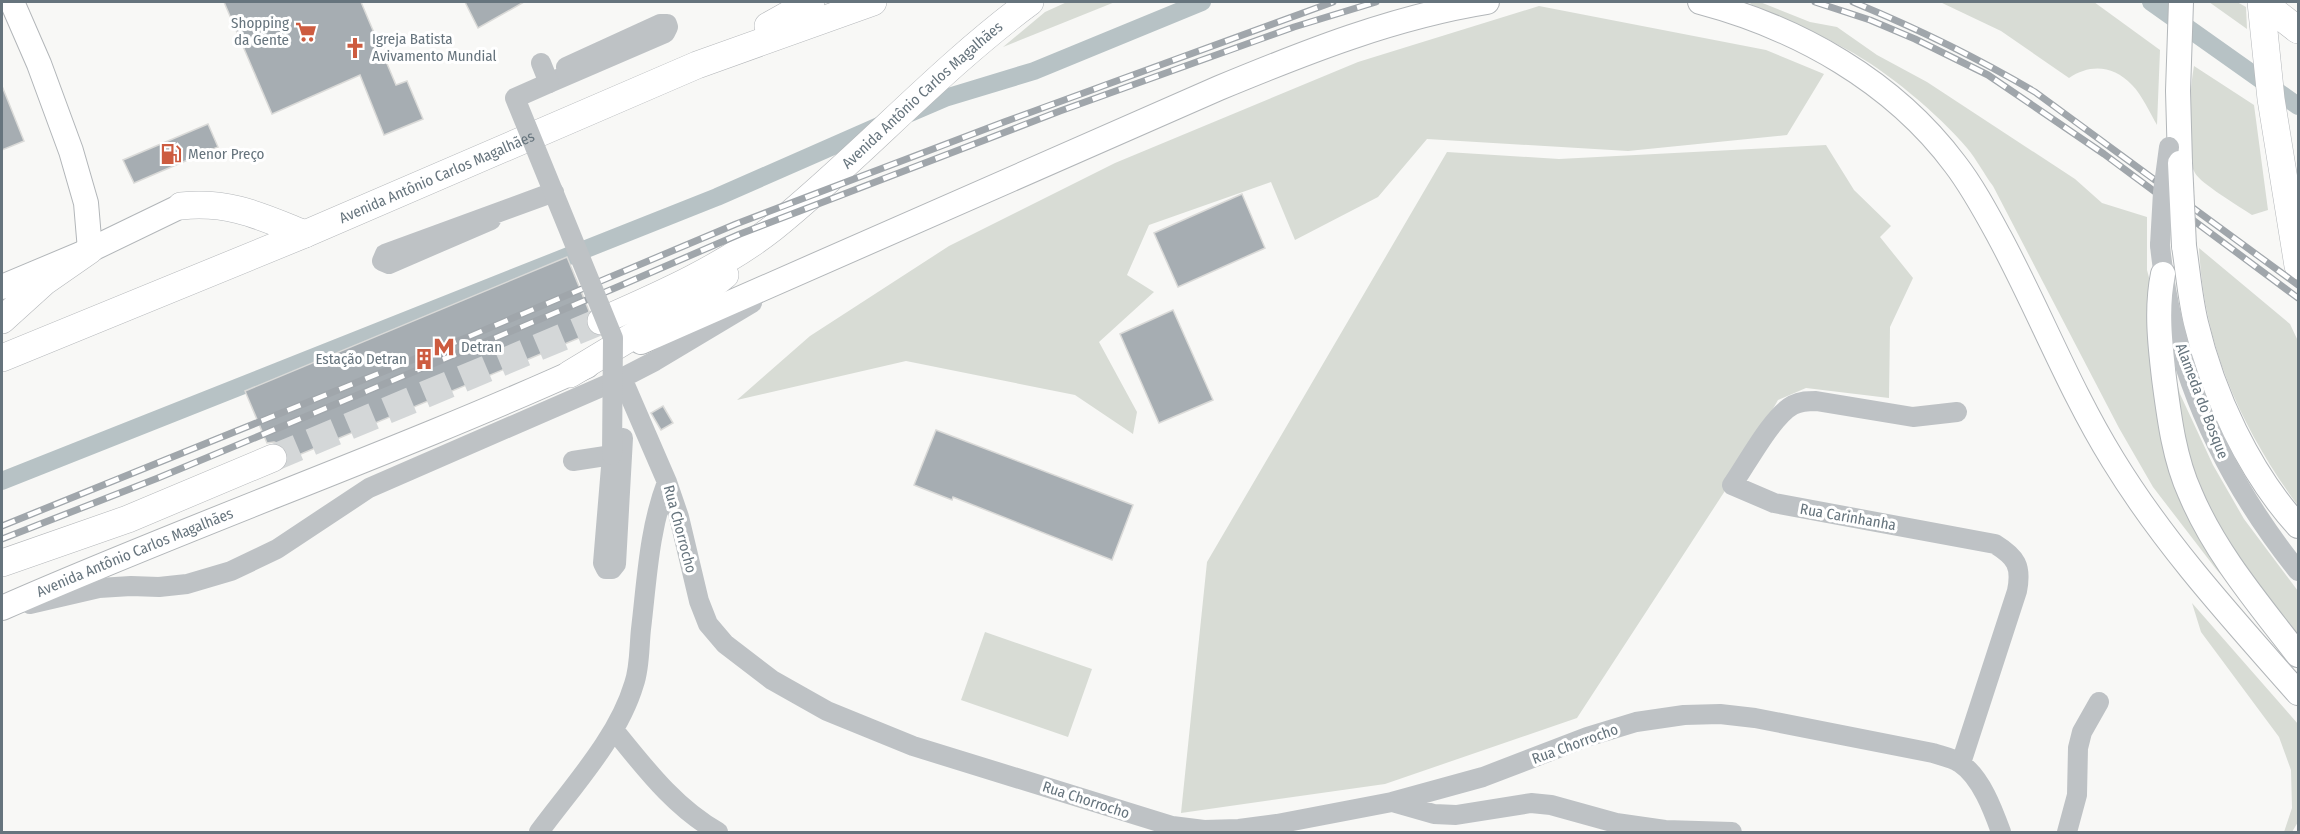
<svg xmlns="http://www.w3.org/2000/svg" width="2300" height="834" viewBox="0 0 2300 834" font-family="'Fira Sans Condensed',sans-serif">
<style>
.green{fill:#d8dcd5}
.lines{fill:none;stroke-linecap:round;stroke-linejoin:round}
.canal{stroke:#b7c2c5;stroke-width:18}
.building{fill:#a6adb2;stroke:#dadad8;stroke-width:1.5}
.highway-tunnel{stroke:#d4d7d8;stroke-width:27;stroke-dasharray:27 14;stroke-linecap:butt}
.major-casing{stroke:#b2b6b9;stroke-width:26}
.highway-casing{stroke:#b4b7ba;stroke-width:28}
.minor{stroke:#bec2c5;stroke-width:20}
.major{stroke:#fff;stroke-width:24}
.highway{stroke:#fff;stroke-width:27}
.rail-casing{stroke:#a0a6ab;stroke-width:7}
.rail{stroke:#fff;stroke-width:4.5;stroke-dasharray:14;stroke-linecap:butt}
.major-bridge-casing{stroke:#b2b6b9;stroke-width:26;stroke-linecap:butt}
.minor-bridge{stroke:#bec2c5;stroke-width:20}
.major-bridge{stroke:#fff;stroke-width:24}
.labels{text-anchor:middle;stroke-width:6;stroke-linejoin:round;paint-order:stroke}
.poi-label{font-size:15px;fill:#66747d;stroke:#fff;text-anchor:start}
.street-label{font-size:15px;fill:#66747d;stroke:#fff}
</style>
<rect width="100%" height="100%" fill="#f8f8f6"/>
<path class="green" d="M1067,2H1115L1003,47L1045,12Z
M1752,2H1760L1810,22L1837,27L1877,55L1927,82L2075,179L2102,203L2147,217V270L2180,394L2213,465L2244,519L2298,591V662L2216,569L2153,487L2119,428L1993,186C1984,174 1977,160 1967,148C1937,113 1887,71 1846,49C1816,32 1782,19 1750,4Z
M1940,2H2094L2160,50L2157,125C2150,113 2142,95 2132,85C2113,65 2090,64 2069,78L2001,31Z
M2209,2H2237L2246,7L2247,29Z
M1539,6L1766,50L1824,74L1787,135L1628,151L1427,139L1378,197L1295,240L1271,182L1149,225L1127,275L1154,292L1099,342L1137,412L1133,434L1075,395L906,361L737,400L810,336L949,246L1115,163L1358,62Z
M2194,66L2254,105L2268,210L2252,215C2240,207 2200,183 2195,173C2185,156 2190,87 2194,66Z
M1826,145L1854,190L1891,226L1880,237L1913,278L1890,327L1889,398L1806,388L1778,400L1734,477L1577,718L1385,784L1181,813L1207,562L1447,152L1559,159Z
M2199,248L2290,324L2298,341V506C2241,427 2204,347 2199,248Z
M2192,603L2298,724V822L2292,832H2284L2292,808L2291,770L2279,737L2201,632Z
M985,632L1092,669L1068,737L961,700Z"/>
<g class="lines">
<path class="canal" d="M2151,2L2298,106
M910,113L945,98L1034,71L1202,2
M2,481L717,197L881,125"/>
</g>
<path class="building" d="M224,2H361L396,85L407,81L423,119L384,135L360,75L272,114Z
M465,2H524L478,28Z
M2,86L24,141L2,150Z
M208,124L218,147L134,183L123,160Z
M1242,194L1265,248L1178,287L1154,233Z
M567,257L589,311L585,320L586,327L591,333L289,459L287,451L282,445L274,442L267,443L245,391Z
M1173,310L1213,400L1159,423L1120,334Z
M663,406L673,423L661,430L651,413Z
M936,430L1133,505L1112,560L953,497L952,500L914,485Z"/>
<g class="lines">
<path class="highway-tunnel" d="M273,458L601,321"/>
<defs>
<g id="major">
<path d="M12,2L39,64L71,151L86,203L90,250"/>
<path d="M1700,2C1798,28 1893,81 1955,164C1972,186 1986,212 1999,236C2039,310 2069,389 2113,460C2165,545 2232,618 2298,693"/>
<path d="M2180,163L2178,91L2181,2"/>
<path d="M2184,246C2188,272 2190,298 2196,323C2213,395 2249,472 2298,526"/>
<path d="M2163,274C2156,308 2160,344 2164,378C2169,416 2174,458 2190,493C2215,553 2259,604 2298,655"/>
<path d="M2,287L90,250L181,206"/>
<path d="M641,342L1219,88C1306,52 1394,17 1487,2"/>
<path id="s1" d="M2,608C195,523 395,453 587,366"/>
</g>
<g id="highway">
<path d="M2261,2L2271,99L2298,266"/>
<path d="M2262,2L2298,30"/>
<path d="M768,26L811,2"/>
<path d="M181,206C230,201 260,216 305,234"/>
<path d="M2,320L44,282L90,250"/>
<path id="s2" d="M601,321C660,295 722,268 773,228C862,156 938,70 1030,2"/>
<path id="s3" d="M2,358L305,234L697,65L873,2"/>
<path d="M570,374L699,296L725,275"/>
<path d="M2,563L128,519L273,458"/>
</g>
</defs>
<use href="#major" class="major-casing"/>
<use href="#highway" class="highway-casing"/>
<path class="minor" d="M549,83L665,33L668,27L667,24H660L566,67
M491,220L389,264L382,261L385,254L554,192
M2160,245C2172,368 2221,475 2298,571
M622,378L667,482L679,517L699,601L708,624L725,644L772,680L827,711L913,746L1172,826L1204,830L1239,829L1277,824L1392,802L1483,777L1587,737L1636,722L1684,715L1720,714L1755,718L1933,753C1942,756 1953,758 1960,763C1981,777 1993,810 2001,832
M1957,412L1913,417L1816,401C1808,401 1801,401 1793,405C1772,416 1747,464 1732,485L1774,503L1995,544C2016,557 2022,566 2017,591L1961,763
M573,461L612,455L603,563L606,569H612L616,564L623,438
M30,604L99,588L131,586L159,587L187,584L231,571L277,549L369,488L622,378L655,361L752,303
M614,730C645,768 675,808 718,832
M1392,802L1434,814L1456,815L1531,803L1551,805L1616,823L1665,830L1732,832
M539,832C572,787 618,738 634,684C640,667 639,647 641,629C647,579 649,529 667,482
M2067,832L2077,795L2078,748L2082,732L2099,702"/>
<use href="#major" class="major"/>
<use href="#highway" class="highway"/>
<defs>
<path id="rail" d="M1815,2L1870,20L1915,39L1988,75L2104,154L2298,298
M1853,2C1916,28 1976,57 2035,92L2298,285
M2,526L444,347L736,224L1004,122L1333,2
M2,539L158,478L615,288L740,234L1060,111L1294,27L1376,2"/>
</defs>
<use href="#rail" class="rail-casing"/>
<use href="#rail" class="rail"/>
<defs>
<path id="major-bridge" d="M2180,163L2184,246"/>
</defs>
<use href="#major-bridge" class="major-bridge-casing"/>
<path class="minor-bridge" d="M541,63L549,83L515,98L613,338L612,455
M2160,245L2163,192L2169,147"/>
<use href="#major-bridge" class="major-bridge"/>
</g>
<defs>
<symbol id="supermarket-bare" viewBox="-9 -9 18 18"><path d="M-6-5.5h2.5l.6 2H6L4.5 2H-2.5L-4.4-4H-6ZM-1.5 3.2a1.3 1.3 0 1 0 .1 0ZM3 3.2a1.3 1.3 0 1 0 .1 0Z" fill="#cd5c40" stroke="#fff" stroke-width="2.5" paint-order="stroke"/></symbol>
<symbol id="church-bare" viewBox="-9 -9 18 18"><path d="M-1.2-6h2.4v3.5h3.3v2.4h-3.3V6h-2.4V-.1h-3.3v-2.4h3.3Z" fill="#cd5c40" stroke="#fff" stroke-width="2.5" paint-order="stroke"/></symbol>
<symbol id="fuel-bare" viewBox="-9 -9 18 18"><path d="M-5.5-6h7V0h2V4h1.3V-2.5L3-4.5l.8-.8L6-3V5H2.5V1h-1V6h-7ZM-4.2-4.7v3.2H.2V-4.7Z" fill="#cd5c40" stroke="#fff" stroke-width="2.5" paint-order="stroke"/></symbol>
<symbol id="metro-bare" viewBox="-9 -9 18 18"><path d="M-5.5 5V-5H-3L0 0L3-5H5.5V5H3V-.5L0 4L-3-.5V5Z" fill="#cd5c40" stroke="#fff" stroke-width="2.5" paint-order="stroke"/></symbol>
<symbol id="building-bare" viewBox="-9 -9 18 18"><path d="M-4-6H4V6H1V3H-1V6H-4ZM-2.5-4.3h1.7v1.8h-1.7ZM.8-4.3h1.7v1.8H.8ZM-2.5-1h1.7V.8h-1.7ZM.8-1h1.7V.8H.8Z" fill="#cd5c40" stroke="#fff" stroke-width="2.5" paint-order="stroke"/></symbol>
</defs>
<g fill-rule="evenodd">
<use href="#supermarket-bare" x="291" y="17" width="30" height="30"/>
<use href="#church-bare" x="340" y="33" width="30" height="30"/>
<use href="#fuel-bare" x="156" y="139" width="30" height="30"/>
<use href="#metro-bare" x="429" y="332" width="30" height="30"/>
<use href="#building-bare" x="409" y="344" width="30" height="30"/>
</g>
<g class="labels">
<g class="poi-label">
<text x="289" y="28" text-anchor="end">Shopping<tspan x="289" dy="17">da Gente</tspan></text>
<text x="372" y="44">Igreja Batista<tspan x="372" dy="17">Avivamento Mundial</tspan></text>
<text x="188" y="159">Menor Preço</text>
<text x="461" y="352">Detran</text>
<text x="407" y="364" text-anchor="end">Estação Detran</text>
</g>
<g class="street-label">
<text dy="5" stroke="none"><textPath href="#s2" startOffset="396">Avenida Antônio Carlos Magalhães</textPath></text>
<text dy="5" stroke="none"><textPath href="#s3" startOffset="471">Avenida Antônio Carlos Magalhães</textPath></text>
<text transform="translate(2202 401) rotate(69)" y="5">Alameda do Bosque</text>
<text transform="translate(1848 517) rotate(10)" y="5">Rua Carinhanha</text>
<text transform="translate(680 529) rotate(75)" y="5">Rua Chorrocho</text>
<text dy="5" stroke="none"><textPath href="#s1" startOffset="144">Avenida Antônio Carlos Magalhães</textPath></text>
<text transform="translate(1575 744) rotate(-20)" y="5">Rua Chorrocho</text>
<text transform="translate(1086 800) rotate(18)" y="5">Rua Chorrocho</text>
</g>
</g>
<rect width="2300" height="834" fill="none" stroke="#66747d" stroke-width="6"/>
</svg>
